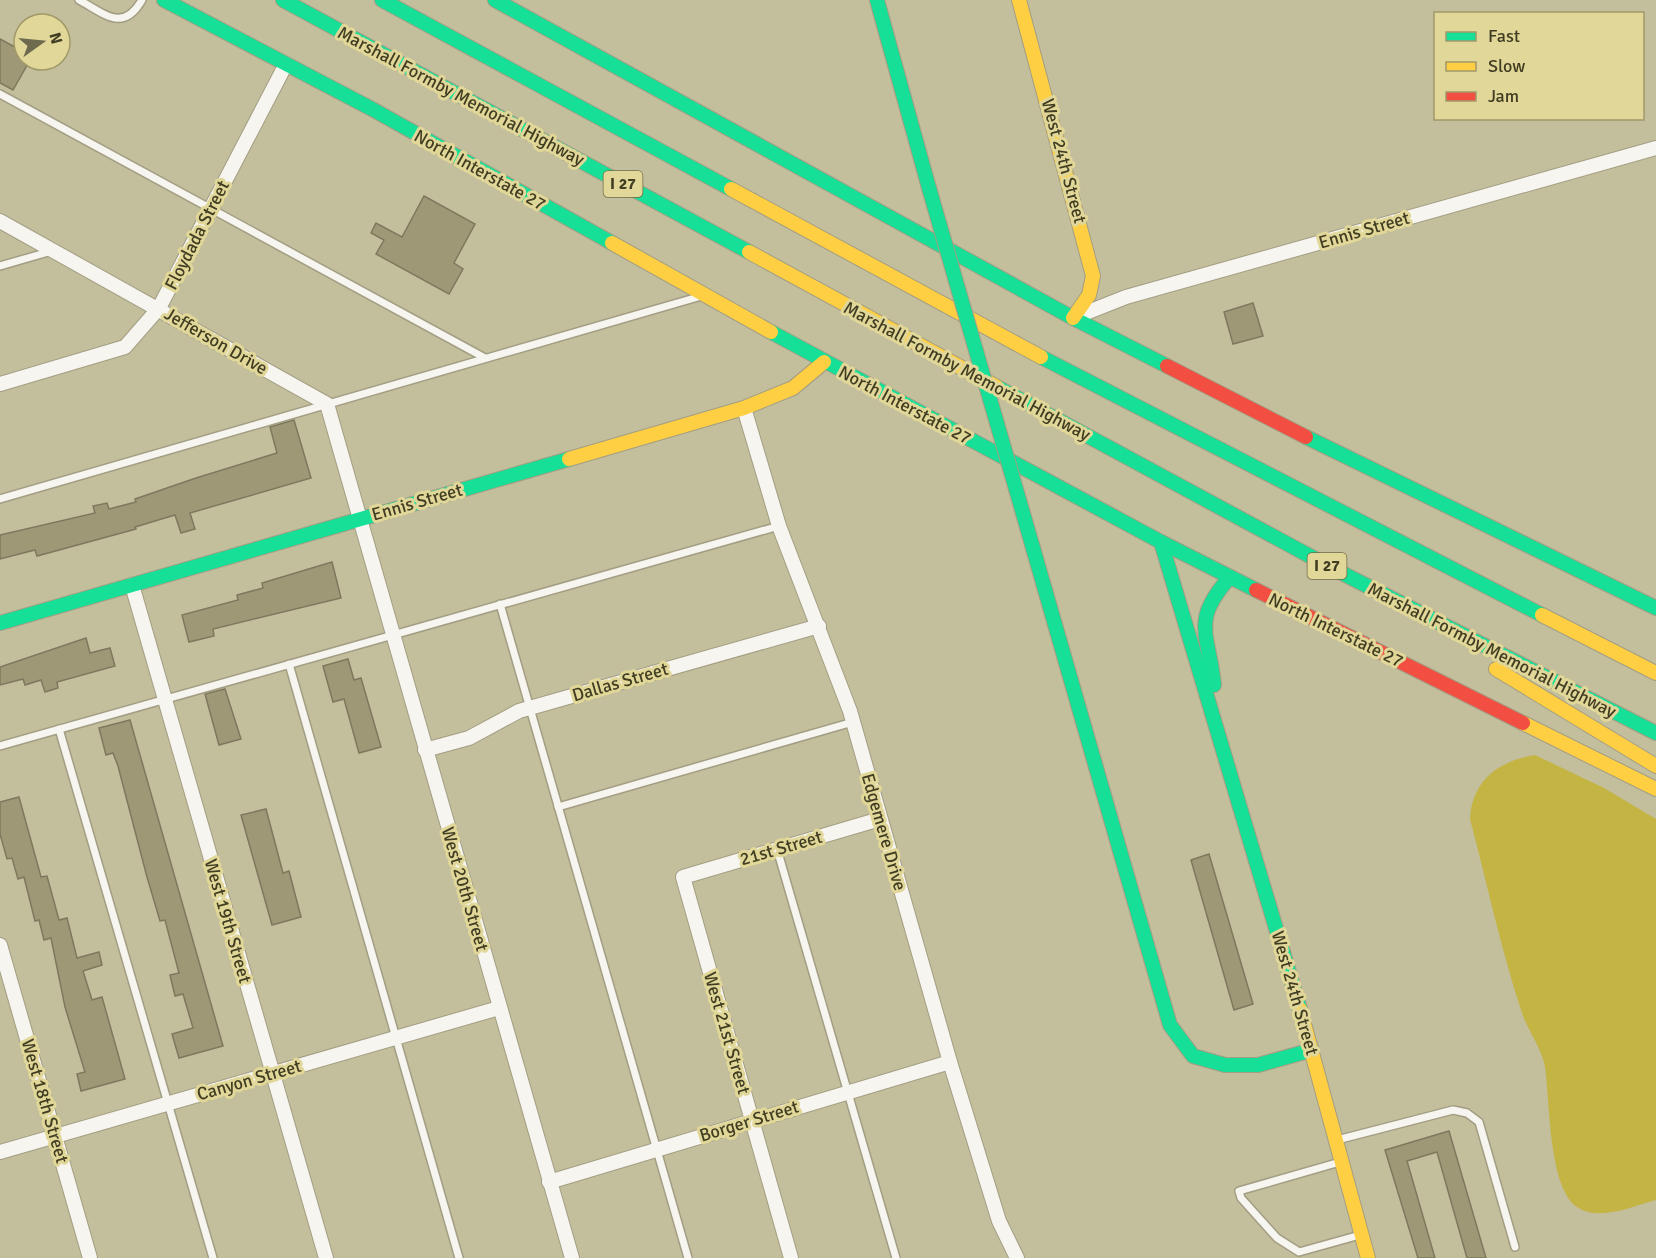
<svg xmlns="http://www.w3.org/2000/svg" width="1656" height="1258" viewBox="0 0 1656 1258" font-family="Signika,sans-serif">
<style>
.water{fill:#c4b444}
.building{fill:#9e9876;stroke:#7e795e;stroke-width:1.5}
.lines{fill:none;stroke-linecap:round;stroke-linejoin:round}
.lane-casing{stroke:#a39e83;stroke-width:10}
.street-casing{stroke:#a39e83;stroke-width:16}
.fast-casing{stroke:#a39e83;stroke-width:16}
.slow-casing{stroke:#a39e83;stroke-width:16}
.jam-casing{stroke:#a39e83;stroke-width:16}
.lane{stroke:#f6f5f0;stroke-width:7}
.street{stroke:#f6f5f0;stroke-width:14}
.fast{stroke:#16e098;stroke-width:14}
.slow{stroke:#ffcf43;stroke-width:14}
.jam{stroke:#f24e42;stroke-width:14}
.fast-bridge-casing{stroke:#a39e83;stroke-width:16;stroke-linecap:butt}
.fast-bridge{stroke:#16e098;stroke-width:14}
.labels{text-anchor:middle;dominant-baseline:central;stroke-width:6;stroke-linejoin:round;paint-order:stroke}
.shield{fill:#e1d798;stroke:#716b46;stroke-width:1.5}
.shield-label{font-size:16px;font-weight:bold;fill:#413d23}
.street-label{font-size:18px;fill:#413d23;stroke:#e1d798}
</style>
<rect width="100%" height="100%" fill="#c3be9c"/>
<path class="water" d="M1535 755 1604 788 1656 819V1200C1633 1206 1599 1222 1577 1207 1548 1187 1550 1099 1545 1067 1542 1049 1528 1031 1522 1013 1501 950 1487 883 1470 819 1472 780 1499 761 1535 755Z"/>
<g class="building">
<path d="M0 39 24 52V60H30L13 90 0 83Z"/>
<path d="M424 196 475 224 454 263 463 269 449 294 376 254 384 240 371 233 376 223 402 237Z"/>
<path d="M1253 303 1263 336 1233 344 1224 312Z"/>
<path d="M294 420 311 478 190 513 195 529 181 533 175 515 135 527 136 529 37 556 35 550 0 559V535L95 513 93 506 107 503 109 509 136 502 135 499 196 478 277 453 270 427Z"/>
<path d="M332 562 341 598 213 629 214 636 189 642 182 615 238 600 237 595 263 588 262 583Z"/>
<path d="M86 638 90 653 110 648 115 666 57 682 58 688 45 692 41 680 25 685 23 679 0 685V667Z"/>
<path d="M348 659 354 680 361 678 381 747 359 753 344 699 333 702 323 666Z"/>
<path d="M225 689 241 739 219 745 205 694Z"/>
<path d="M130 720 223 1046 179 1058 172 1034 193 1028 183 994 175 996 170 975 179 973 165 920 160 921 147 877 118 766 113 753 106 755 99 728Z"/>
<path d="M19 797 41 877 47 876 59 920 67 918 77 958 99 952 102 965 83 971 92 1000 102 997 125 1079 81 1091 77 1074 85 1072 65 1007 51 938 44 940 39 920 35 921 24 877 18 879 12 858 7 859 0 834V802Z"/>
<path d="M266 809 283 873 289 871 301 917 272 925 241 815Z"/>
<path d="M1209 854 1253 1004 1234 1010 1191 860Z"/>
<path d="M1449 1131 1486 1258H1467L1437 1152 1407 1161 1435 1258H1418L1385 1150Z"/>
</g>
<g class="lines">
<defs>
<g id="lane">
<path d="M79 0C105 14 123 33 142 0"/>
<path d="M0 94 485 358"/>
<path d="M0 266 52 251"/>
<path d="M0 499 698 297"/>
<path d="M500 604 688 1258"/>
<path d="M289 664 459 1258"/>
<path d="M59 729 213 1258"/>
<path d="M0 746 779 526"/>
<path d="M558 807 853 722"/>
<path d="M777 849 896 1258"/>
<path d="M1337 1140 1453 1110 1467 1113 1479 1122 1515 1247"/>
<path d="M1340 1162 1239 1191 1241 1198 1277 1238 1299 1252 1360 1235"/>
</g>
<g id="street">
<path d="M0 221 327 404 572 1258"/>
<path d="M1073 318 1126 297 1656 148"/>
<path d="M0 384 125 347 159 308 286 64"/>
<path d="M744 408 779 526 850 711 950 1062 999 1221 1017 1258"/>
<path d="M132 585 326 1258"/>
<path d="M425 750 469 738 519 711 819 626"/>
<path d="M0 945 90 1258"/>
<path d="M0 1152 499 1008"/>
<path d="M549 1182 950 1062"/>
<path d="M791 1258 683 877 880 819"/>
</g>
<g id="fast">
<path d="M164 0 372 109 612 243"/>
<path d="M283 0 749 252"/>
<path d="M382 0 731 189"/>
<path d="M495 0 1073 318 1167 366"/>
<path d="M877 0 929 188"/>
<path d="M771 332 1161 542 1256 590"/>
<path d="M1041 357 1542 615"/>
<path d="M997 387 1332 568 1656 733"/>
<path d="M1306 437 1656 608"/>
<path d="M1161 542 1300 1009"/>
<path d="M1033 548 1170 1025 1193 1056 1225 1065H1258L1312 1050"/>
<path d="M0 623 569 459"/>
<path d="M1214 685C1209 633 1190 622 1230 577"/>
</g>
<g id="slow">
<path d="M1019 0 1093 276 1089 295 1073 318"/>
<path d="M731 189 1041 357"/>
<path d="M612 243 771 332"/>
<path d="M749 252 997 387"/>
<path d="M569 459 744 408 793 388 824 362"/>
<path d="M1542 615 1656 673"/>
<path d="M1496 669 1656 766"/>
<path d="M1523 723 1656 789"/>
<path d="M1300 1009 1368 1258"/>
</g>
<g id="jam">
<path d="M1167 366 1306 437"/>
<path d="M1256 590 1523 723"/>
</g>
</defs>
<use href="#lane" class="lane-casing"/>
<use href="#street" class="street-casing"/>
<use href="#fast" class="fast-casing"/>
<use href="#slow" class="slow-casing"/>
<use href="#jam" class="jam-casing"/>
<use href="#lane" class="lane"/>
<use href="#street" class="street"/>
<use href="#fast" class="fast"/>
<use href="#slow" class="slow"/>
<use href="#jam" class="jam"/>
<defs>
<path id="fast-bridge" d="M929 188 1033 548"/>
</defs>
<use href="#fast-bridge" class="fast-bridge-casing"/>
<use href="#fast-bridge" class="fast-bridge"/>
</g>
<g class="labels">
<g class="shield">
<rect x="603.5" y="171" width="39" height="26" rx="4.5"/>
<rect x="1307.5" y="553" width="39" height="26" rx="4.5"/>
</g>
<g class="shield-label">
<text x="623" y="184">I 27</text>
<text x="1327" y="566">I 27</text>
</g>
<g class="street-label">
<text transform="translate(461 96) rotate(28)">Marshall Formby Memorial Highway</text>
<text transform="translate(1064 161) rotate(75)">West 24th Street</text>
<text transform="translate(480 170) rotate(29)">North Interstate 27</text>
<text transform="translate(1364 230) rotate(-16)">Ennis Street</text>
<text transform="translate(197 235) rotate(-63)">Floydada Street</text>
<text transform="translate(216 341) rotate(30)">Jefferson Drive</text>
<text transform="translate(967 371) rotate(28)">Marshall Formby Memorial Highway</text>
<text transform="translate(905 405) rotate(28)">North Interstate 27</text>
<text transform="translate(417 502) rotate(-16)">Ennis Street</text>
<text transform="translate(1336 630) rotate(26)">North Interstate 27</text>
<text transform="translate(1492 650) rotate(27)">Marshall Formby Memorial Highway</text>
<text transform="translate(620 682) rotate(-16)">Dallas Street</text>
<text transform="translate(884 832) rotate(74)">Edgemere Drive</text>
<text transform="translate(781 848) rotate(-16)">21st Street</text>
<text transform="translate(465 889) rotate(74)">West 20th Street</text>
<text transform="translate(228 921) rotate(74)">West 19th Street</text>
<text transform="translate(1295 993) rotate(74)">West 24th Street</text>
<text transform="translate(727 1033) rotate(74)">West 21st Street</text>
<text transform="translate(249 1080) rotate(-16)">Canyon Street</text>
<text transform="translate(45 1101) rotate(74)">West 18th Street</text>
<text transform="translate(749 1121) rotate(-17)">Borger Street</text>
</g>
</g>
<rect x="1434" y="12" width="210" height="108" fill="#e1d798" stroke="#a19969" stroke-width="1.5"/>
<rect x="1446" y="32" width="30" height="9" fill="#16e098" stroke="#a19969" stroke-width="1.5"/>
<text x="1488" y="42" font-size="18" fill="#413d23">Fast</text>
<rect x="1446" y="62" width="30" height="9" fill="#ffcf43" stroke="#a19969" stroke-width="1.5"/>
<text x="1488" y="72" font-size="18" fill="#413d23">Slow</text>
<rect x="1446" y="92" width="30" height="9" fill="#f24e42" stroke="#a19969" stroke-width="1.5"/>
<text x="1488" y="102" font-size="18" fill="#413d23">Jam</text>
<g transform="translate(42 42) rotate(75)"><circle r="28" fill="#e1d798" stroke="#a19969" stroke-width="1.5"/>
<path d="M0-4.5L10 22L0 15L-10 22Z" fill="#6e6a4d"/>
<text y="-9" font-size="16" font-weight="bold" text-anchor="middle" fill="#413d23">N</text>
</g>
</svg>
